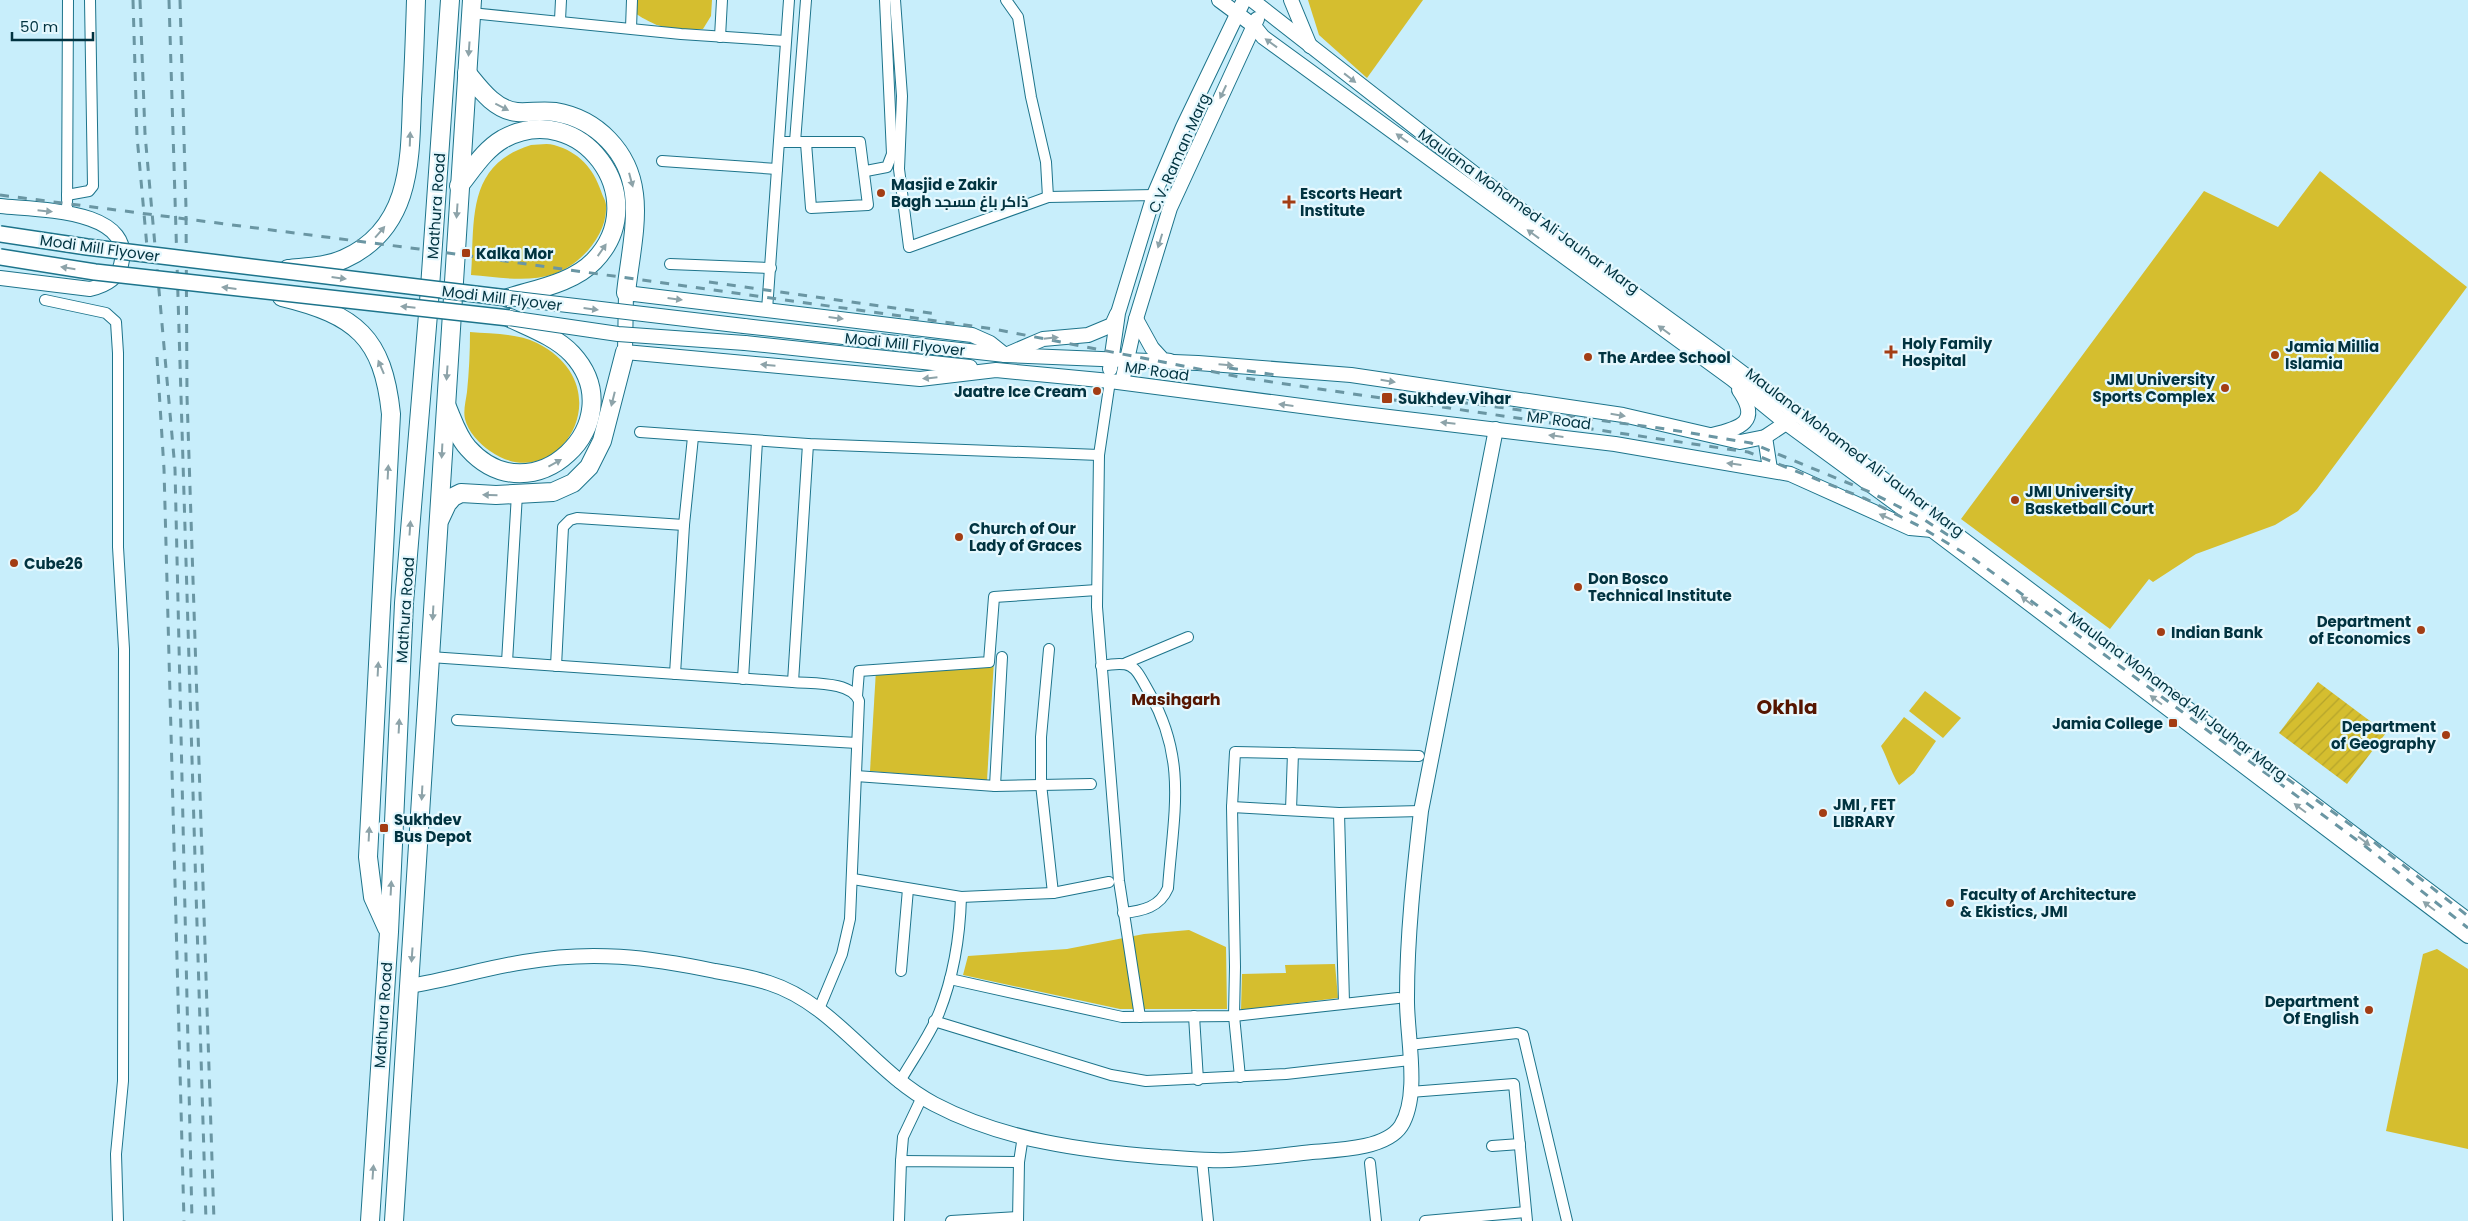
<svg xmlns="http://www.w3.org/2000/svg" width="2468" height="1221" viewBox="0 0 2468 1221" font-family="Poppins,Cairo,sans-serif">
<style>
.park{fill:#d5be2f}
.garden{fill:url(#garden-furrows)}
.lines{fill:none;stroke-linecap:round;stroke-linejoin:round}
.street-casing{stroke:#1d748b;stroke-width:12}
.secondary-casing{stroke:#1d748b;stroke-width:16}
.highway-casing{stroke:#1d748b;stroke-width:20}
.street{stroke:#fff;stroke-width:10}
.secondary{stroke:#fff;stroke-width:14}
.highway{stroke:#fff;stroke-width:18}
.rail{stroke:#6a96a3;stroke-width:3;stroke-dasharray:9 9;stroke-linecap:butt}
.secondary-bridge-casing{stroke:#1d748b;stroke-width:16;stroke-linecap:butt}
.primary-bridge-casing{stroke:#1d748b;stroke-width:18;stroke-linecap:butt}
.secondary-bridge{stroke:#fff;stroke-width:14}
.primary-bridge{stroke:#fff;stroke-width:15}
.oneway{fill:#8da3a9}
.poi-dot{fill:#a33d14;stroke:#e5f8fe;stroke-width:2}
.labels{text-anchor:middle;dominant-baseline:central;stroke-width:4.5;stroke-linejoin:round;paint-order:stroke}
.street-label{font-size:15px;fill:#013340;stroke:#e5f8fe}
.poi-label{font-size:15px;font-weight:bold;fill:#013340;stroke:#e5f8fe;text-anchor:start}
.neighbourhood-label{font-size:16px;font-weight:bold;fill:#551500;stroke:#e5f8fe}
.district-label{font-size:20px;font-weight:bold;fill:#551500;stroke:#e5f8fe}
</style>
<defs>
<pattern id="garden-furrows" width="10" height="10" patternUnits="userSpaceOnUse" patternTransform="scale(1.25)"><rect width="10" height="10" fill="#d5be2f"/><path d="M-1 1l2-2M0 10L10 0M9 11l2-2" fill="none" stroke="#b5a42b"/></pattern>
</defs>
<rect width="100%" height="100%" fill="#c8eefb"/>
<g class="park">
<path d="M635 0H712L711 16 703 29C673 30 660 30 635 13Z"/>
<path d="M1308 0H1423L1367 78 1319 35Z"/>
<path d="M531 145C538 145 547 143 554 145 579 152 593 168 601 191 602 195 606 201 606 205 608 235 580 265 554 274 528 283 497 277 471 275 475 219 466 165 531 145Z"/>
<path d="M2320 171 2467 287 2317 489 2298 511 2275 525 2196 554 2153 582 2149 579 2110 629 1961 519 2204 191 2278 227Z"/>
<path d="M470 332C491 334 517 333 537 343 626 388 557 499 490 451 480 444 468 432 465 419 463 411 466 400 467 392 469 372 470 352 470 332Z"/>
<path d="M994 660 987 781 870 771 876 670Z"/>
<path d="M1925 691 1961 718 1943 738 1909 711Z"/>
<path d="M1904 717 1936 741 1914 773 1899 785C1891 773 1888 759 1881 746Z"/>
<path d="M1189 930 1226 947 1227 1009H1120L963 975 968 956 1067 949 1144 934Z"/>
<path d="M2437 949 2468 969V1149L2386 1131 2423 954Z"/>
<path d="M1335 964 1338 998 1241 1010 1242 974 1286 973 1285 965Z"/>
</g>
<path class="garden" d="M2318 682 2386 733 2347 784 2279 733Z"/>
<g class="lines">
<defs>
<g id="street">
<path d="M895 0 902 96 899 169 909 247 1048 197 1154 195 1174 198"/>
<path d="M1006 0 1018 17 1031 97 1046 162 1048 197"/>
<path d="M471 13 681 34 785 41"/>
<path d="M560 20 561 0"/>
<path d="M631 28 632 0"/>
<path d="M720 37 722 0"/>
<path d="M779 142H860L868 205 811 208 806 143"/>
<path d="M795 142 806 0"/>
<path d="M662 161 777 169"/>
<path d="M866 171 887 167 892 154 885 0"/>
<path d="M67 195 89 191 93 186 90 0"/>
<path d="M67 213 68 0"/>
<path d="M670 264 771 268"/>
<path d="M45 300 106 313 116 322 118 353V547L124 649 123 1081 116 1154 118 1221"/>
<path d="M767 310 789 0"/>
<path d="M1110 381 1099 455 1097 607 1119 881 1140 1017"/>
<path d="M640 432 808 444 1099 455"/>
<path d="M1049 649 1041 737V784L1053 893"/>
<path d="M430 657 793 682C812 684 851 681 859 701L850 919 842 954 819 1009"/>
<path d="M507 662 517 494"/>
<path d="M1126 663 1188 637"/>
<path d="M556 666 563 527 570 520 577 518 684 525"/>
<path d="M1101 666C1135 660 1134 666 1150 694 1188 761 1173 816 1168 888 1160 907 1143 911 1123 913"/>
<path d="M675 674 684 525 693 437"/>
<path d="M743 679 757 441"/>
<path d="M793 682 808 444"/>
<path d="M857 696 859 671 989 662 994 597 1097 590"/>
<path d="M457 720 857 743"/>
<path d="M856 776 995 786 1091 784"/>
<path d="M995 786 1002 657"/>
<path d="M1232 807 1339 813 1421 811"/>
<path d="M1291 810 1293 753"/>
<path d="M1339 813 1344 1003"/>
<path d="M853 879 961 897 1053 893 1109 882"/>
<path d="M901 971 908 889"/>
<path d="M950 979 1122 1017 1234 1016 1398 998"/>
<path d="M1194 1016 1198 1080"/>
<path d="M934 1021 1111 1075 1146 1081 1286 1074 1410 1060"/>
<path d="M1409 1045 1517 1033 1523 1035 1567 1221"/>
<path d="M1240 1077 1234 1016 1235 967 1232 807 1235 752 1419 756"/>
<path d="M899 1083C912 1060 929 1037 939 1013 954 975 960 937 961 897"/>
<path d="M1410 1092 1514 1084 1527 1221"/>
<path d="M1492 1146 1520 1144"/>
<path d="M1202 1160 1208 1221"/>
<path d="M901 1161 903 1137 922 1097"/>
<path d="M1370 1163 1376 1221"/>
<path d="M899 1221 901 1161 1019 1162"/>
<path d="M951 1221 1018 1217"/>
<path d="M1018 1221 1019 1162 1023 1136"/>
<path d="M1425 1221 1526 1212"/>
</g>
<g id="secondary">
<path d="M1219 0 1254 26 1263 37 1732 379 1786 423 1932 530 2468 936"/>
<path d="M1252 0 1553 235 1724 359 2468 920"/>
<path d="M1291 0 1310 46"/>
<path d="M0 206C35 210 136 208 121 265 117 280 103 286 90 289L0 278"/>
<path d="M1136 319 1152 348 1163 360 1170 361"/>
<path d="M744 326 1005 355 1198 363 1351 375 1623 415 1740 442 1765 437 1786 423 1791 417"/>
<path d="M745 343 970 367"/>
<path d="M1008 354 1043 339 1088 335 1112 325 1117 314"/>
<path d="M1005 355 990 343 972 335 626 293 625 352 920 379 996 370 1110 381 1347 412 1615 444 1790 474 1910 528 1932 530 1938 522"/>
<path d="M1110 369 1118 313 1154 195 1183 127 1244 0"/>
<path d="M1122 382 1136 319 1170 208 1257 19"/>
<path d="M1712 435C1741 428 1761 422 1739 390"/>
<path d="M1765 437 1770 469"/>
<path d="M409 986C448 980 485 968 524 962 592 950 648 957 715 971 733 974 751 977 769 983 835 1004 873 1072 934 1104 1002 1140 1084 1151 1161 1157 1183 1158 1206 1161 1229 1160 1257 1159 1284 1155 1312 1152 1337 1150 1386 1149 1401 1126 1421 1094 1406 1033 1407 997 1407 936 1414 872 1421 811L1496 429"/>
</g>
<g id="highway">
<path d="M467 73C480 89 495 110 517 112 530 113 542 110 555 112 597 119 629 152 634 194 638 224 629 263 626 293"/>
<path d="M459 186C472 170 484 150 503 139 580 97 655 198 594 261 573 283 536 289 508 298"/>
<path d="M288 269C306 267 326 267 344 259 411 229 410 162 412 99 414 66 415 33 416 0"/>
<path d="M282 297C356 315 383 337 391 414L368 857 373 897 387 928"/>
<path d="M447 407C453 421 458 437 468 448 532 520 635 422 572 354 556 337 531 328 510 318"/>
<path d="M440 519 447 504 453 497 461 493 496 495 553 492 573 483 589 467 602 441 625 352"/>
<path d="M370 1221 389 932 404 603 429 302 450 0"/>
<path d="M394 1221 472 0"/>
</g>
</defs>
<use href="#street" class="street-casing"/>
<use href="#secondary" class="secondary-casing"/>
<use href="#highway" class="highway-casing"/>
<use href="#street" class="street"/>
<use href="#secondary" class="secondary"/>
<use href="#highway" class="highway"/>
<g class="rail">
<path d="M133 0 137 136 149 269"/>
<path d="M140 0 145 134 175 469 192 1221"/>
<path d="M169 0 206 1221"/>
<path d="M180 0 186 208 187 396 214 1221"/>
<path d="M0 195 419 249 994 329 1245 378 1748 452 1866 499 1919 526 1974 559 2365 846 2468 928"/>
<path d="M709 282 937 314"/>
<path d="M157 357 164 469 184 1221"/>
<path d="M1229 368 1276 375"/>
<path d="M1459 402 1666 429 1751 443 1870 492 1923 519 1954 539"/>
<path d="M2054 609 2370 839 2468 916"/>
</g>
<defs>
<g id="secondary-bridge">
<path d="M508 298 744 326"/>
<path d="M509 318 618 334 745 343"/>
</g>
<g id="primary-bridge">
<path d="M0 234 87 247 508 298"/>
<path d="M0 257 95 272 509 318"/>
</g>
</defs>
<use href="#secondary-bridge" class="secondary-bridge-casing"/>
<use href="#primary-bridge" class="primary-bridge-casing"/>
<use href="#secondary-bridge" class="secondary-bridge"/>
<use href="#primary-bridge" class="primary-bridge"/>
</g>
<defs><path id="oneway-solid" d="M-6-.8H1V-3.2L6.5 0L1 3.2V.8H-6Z" transform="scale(1.25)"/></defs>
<g class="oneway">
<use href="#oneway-solid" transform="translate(1271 43) rotate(-144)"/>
<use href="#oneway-solid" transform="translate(469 49) rotate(94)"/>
<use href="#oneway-solid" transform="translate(1350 78) rotate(38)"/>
<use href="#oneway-solid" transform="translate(1223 92) rotate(115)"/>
<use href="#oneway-solid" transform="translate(502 107) rotate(27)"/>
<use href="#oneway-solid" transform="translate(1402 138) rotate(-144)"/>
<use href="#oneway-solid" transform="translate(410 139) rotate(-88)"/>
<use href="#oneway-solid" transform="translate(631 180) rotate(75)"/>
<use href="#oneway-solid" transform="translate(45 211) rotate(6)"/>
<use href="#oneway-solid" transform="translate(457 211) rotate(94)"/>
<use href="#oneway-solid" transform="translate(380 232) rotate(-49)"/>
<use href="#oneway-solid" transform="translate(1533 234) rotate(-144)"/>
<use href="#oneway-solid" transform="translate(1160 241) rotate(107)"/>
<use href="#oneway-solid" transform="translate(602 250) rotate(-55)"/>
<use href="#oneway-solid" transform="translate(68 268) rotate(-171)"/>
<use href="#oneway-solid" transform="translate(339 278) rotate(7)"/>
<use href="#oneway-solid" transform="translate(229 288) rotate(-173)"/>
<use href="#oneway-solid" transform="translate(675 299) rotate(7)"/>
<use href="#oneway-solid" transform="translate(408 307) rotate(-174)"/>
<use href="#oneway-solid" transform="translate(591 309) rotate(7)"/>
<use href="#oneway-solid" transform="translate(836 318) rotate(7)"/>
<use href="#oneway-solid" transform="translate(1664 330) rotate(-144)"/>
<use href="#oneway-solid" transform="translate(1051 338) rotate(-6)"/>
<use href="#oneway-solid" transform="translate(768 365) rotate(-175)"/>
<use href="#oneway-solid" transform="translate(1226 365) rotate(5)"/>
<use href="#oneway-solid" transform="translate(381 367) rotate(-113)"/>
<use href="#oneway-solid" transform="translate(447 373) rotate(94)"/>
<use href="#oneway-solid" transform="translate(930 378) rotate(174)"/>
<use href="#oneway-solid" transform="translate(1388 381) rotate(9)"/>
<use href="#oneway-solid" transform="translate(613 399) rotate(104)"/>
<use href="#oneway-solid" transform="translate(1286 405) rotate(-173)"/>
<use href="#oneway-solid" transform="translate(1618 415) rotate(9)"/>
<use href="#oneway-solid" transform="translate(1448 423) rotate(-174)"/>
<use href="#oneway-solid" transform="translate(1556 436) rotate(-173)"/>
<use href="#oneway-solid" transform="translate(442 451) rotate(93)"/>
<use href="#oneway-solid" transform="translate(555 463) rotate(-29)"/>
<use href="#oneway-solid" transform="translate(1734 464) rotate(-173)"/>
<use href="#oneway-solid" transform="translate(388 472) rotate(-87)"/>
<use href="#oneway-solid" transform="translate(490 495) rotate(-178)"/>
<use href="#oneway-solid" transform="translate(1886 517) rotate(-156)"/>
<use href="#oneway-solid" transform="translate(410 528) rotate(-86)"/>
<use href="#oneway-solid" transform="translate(2027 601) rotate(-143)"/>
<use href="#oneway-solid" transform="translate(433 613) rotate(93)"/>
<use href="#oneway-solid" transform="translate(378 669) rotate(-87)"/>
<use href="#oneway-solid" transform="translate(2156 700) rotate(-143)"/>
<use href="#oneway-solid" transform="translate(399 726) rotate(-87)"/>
<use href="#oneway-solid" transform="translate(422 793) rotate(93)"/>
<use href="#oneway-solid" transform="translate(2300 808) rotate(-143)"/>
<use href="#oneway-solid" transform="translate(369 834) rotate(-87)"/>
<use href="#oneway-solid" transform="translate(2364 841) rotate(37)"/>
<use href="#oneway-solid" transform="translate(391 888) rotate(-87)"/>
<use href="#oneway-solid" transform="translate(2429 906) rotate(-143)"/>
<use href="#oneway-solid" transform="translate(412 955) rotate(94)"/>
<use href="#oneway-solid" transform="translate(373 1172) rotate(-86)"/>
</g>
<g class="poi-dot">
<circle cx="881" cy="193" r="5"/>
<path d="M1286.5 194.5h5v5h5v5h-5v5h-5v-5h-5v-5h5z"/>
<rect x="461" y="248" width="10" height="10" rx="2.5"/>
<path d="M1888.5 344.5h5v5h5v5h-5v5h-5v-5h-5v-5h5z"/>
<circle cx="2275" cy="355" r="5"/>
<circle cx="1588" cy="357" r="5"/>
<circle cx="2225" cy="388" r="5"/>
<circle cx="1097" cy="391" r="5"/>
<rect x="1381" y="392" width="12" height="12" rx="2.5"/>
<circle cx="2015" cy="500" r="5"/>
<circle cx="959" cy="537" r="5"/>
<circle cx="14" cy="563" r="5"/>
<circle cx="1578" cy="587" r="5"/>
<circle cx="2421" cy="630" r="5"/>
<circle cx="2161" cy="632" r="5"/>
<rect x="2168" y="718" width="10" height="10" rx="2.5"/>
<circle cx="2446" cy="735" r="5"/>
<circle cx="1823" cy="813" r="5"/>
<rect x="379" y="823" width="10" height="10" rx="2.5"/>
<circle cx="1950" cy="903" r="5"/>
<circle cx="2369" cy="1010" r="5"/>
</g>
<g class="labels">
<g class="street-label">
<text transform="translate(1179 153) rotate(-66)">C.V. Raman Marg</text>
<text transform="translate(436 206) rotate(-86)">Mathura Road</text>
<text transform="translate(1529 211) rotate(36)">Maulana Mohamed Ali Jauhar Marg</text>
<text transform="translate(100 248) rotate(8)">Modi Mill Flyover</text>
<text transform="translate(502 298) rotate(7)">Modi Mill Flyover</text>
<text transform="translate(905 344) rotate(6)">Modi Mill Flyover</text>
<text transform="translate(1157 371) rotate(8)">MP Road</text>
<text transform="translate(1559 420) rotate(7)">MP Road</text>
<text transform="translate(1855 452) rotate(37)">Maulana Mohamed Ali Jauhar Marg</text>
<text transform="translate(405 610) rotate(-86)">Mathura Road</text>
<text transform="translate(2178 696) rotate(37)">Maulana Mohamed Ali Jauhar Marg</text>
<text transform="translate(383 1015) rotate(-86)">Mathura Road</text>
</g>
<g class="poi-label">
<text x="891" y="184">Masjid e Zakir<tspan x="891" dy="17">Bagh ذاکر باغ مسجد</tspan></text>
<text x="1300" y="193">Escorts Heart<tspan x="1300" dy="17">Institute</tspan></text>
<text x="476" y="253">Kalka Mor</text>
<text x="1902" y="343">Holy Family<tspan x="1902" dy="17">Hospital</tspan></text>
<text x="2285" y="346">Jamia Millia<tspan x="2285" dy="17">Islamia</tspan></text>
<text x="1598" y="357">The Ardee School</text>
<text x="2215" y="379" text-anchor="end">JMI University<tspan x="2215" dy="17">Sports Complex</tspan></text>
<text x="1087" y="391" text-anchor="end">Jaatre Ice Cream</text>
<text x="1398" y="398">Sukhdev Vihar</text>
<text x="2025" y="491">JMI University<tspan x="2025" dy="17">Basketball Court</tspan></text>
<text x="969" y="528">Church of Our<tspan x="969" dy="17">Lady of Graces</tspan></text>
<text x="24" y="563">Cube26</text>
<text x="1588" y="578">Don Bosco<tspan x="1588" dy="17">Technical Institute</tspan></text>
<text x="2411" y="621" text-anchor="end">Department<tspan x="2411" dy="17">of Economics</tspan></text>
<text x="2171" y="632">Indian Bank</text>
<text x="2163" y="723" text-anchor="end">Jamia College</text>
<text x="2436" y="726" text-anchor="end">Department<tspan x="2436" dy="17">of Geography</tspan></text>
<text x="1833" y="804">JMI , FET<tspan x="1833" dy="17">LIBRARY</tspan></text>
<text x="394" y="819">Sukhdev<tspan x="394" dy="17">Bus Depot</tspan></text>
<text x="1960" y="894">Faculty of Architecture<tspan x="1960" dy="17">&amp; Ekistics, JMI</tspan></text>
<text x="2359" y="1001" text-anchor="end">Department<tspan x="2359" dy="17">Of English</tspan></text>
</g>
<g class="neighbourhood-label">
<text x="1176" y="699">Masihgarh</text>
</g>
<g class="district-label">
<text x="1787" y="707">Okhla</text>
</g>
</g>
<path d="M12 32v8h81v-8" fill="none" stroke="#013340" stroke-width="2.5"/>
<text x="20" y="32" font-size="15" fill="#013340" stroke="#e5f8fe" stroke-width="4" paint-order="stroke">50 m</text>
</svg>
